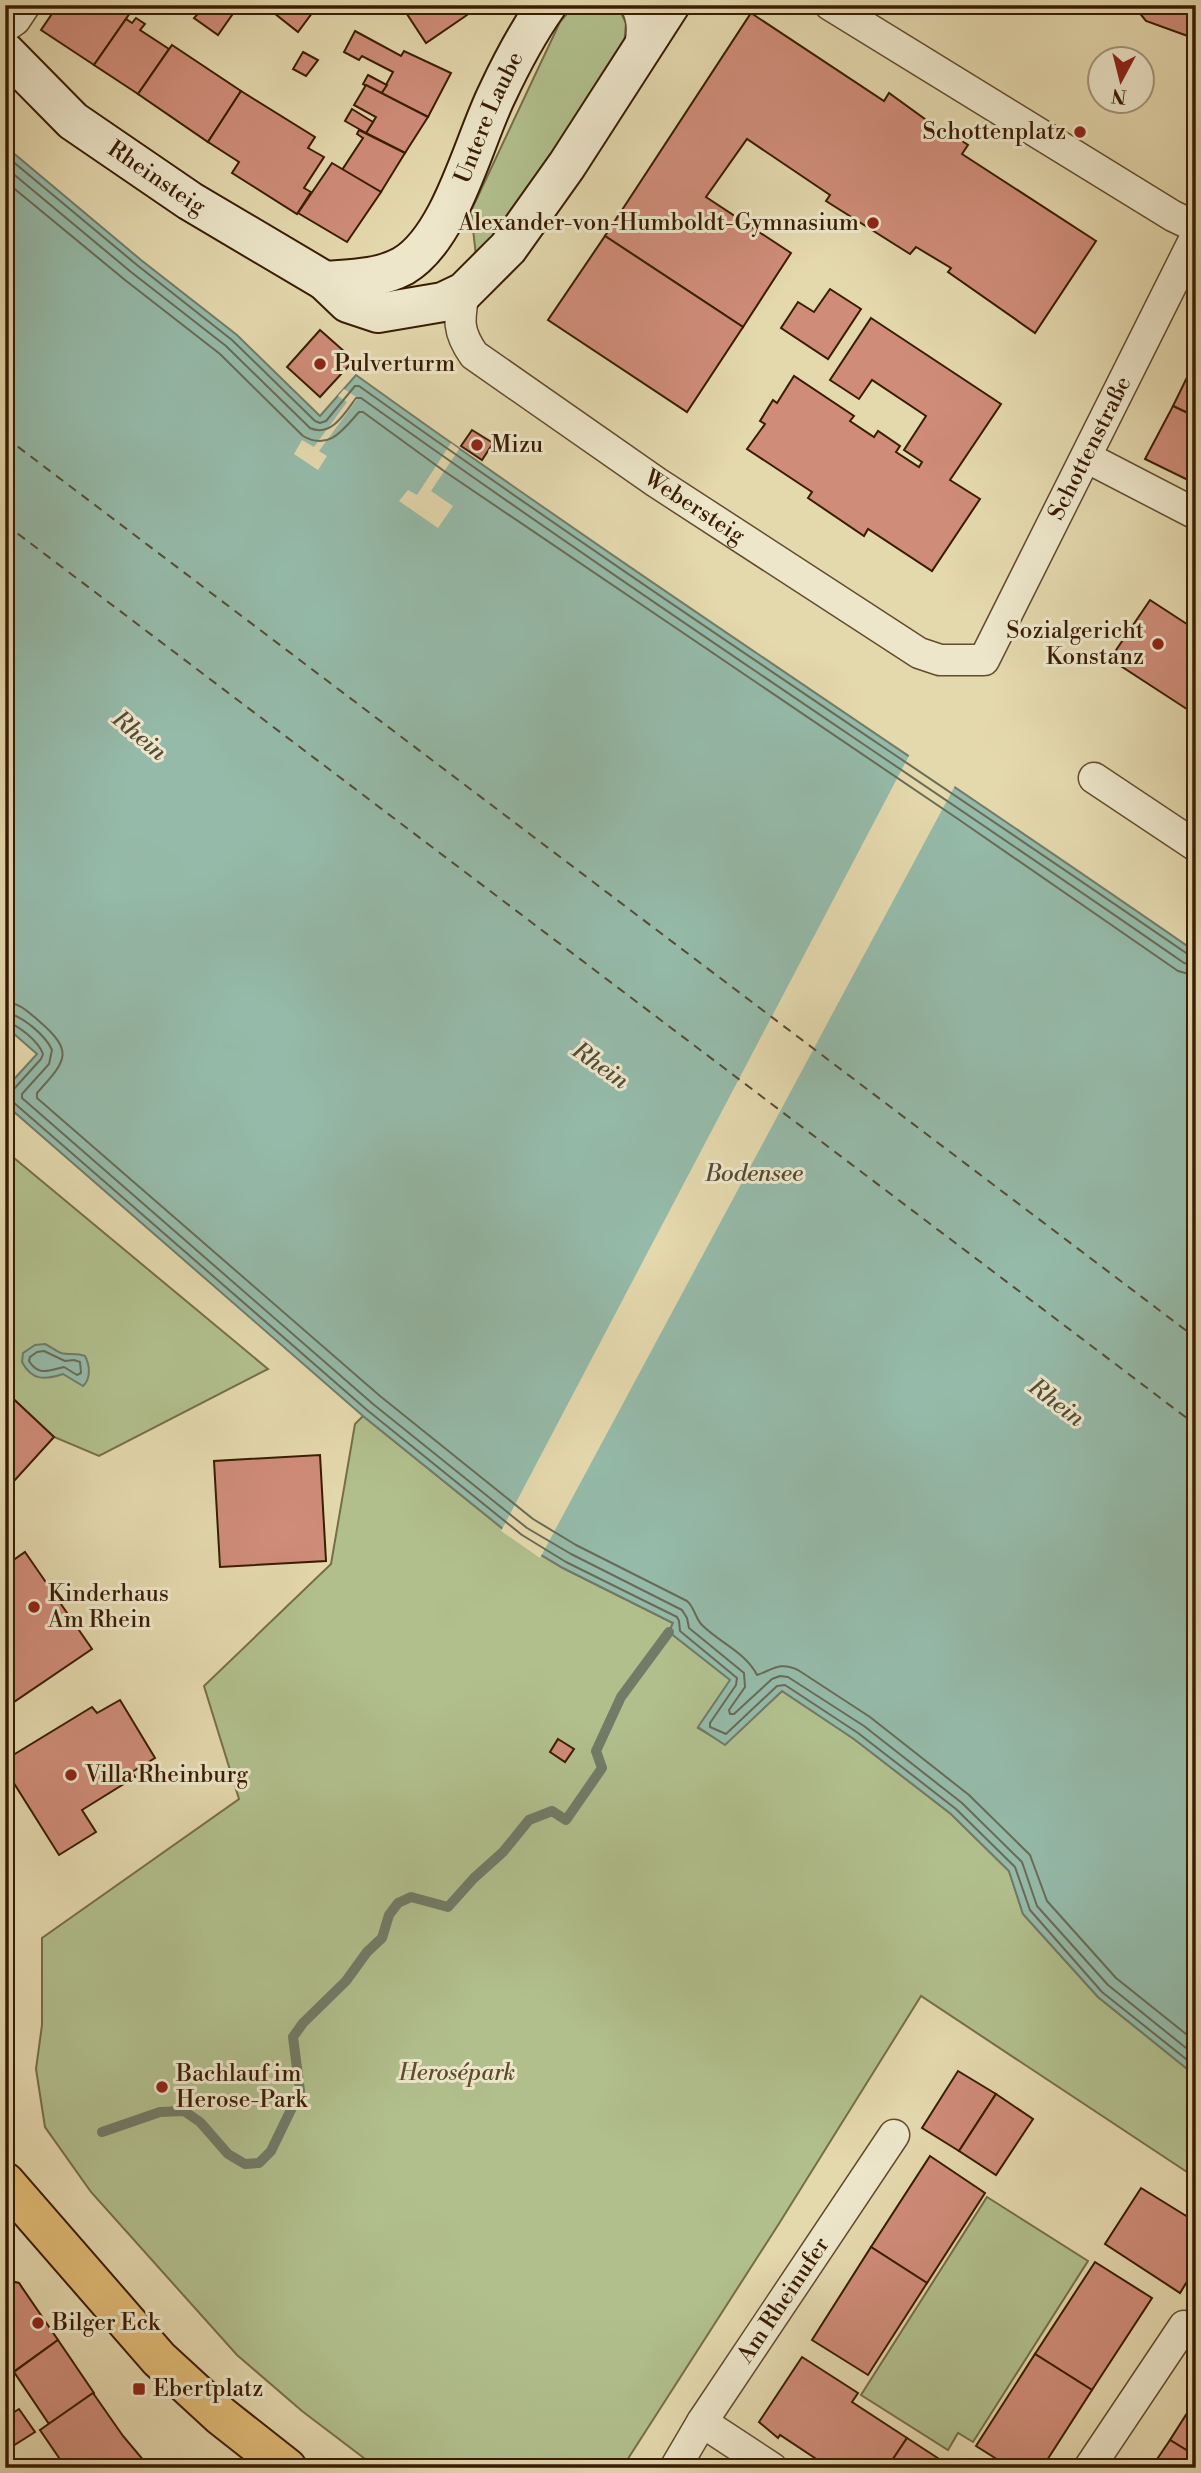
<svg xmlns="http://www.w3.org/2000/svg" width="1201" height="2473" viewBox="0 0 1201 2473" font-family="'Libre Bodoni',serif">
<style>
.green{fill:#b1bf8d;stroke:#766e48;stroke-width:2}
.water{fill:#95baa9;stroke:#717b67;stroke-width:2}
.pier{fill:#e4d8ad}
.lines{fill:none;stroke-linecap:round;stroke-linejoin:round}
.shore{stroke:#686b56;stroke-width:2}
.stream{stroke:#717b67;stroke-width:10}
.ferry{stroke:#554b35;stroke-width:2;stroke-dasharray:9 7;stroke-linecap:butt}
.building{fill:#cf8c79;stroke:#3a1c03;stroke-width:2}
.street-casing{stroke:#644b2e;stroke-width:33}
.secondary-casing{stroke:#3a1c03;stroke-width:42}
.primary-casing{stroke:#3a1c03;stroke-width:42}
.street{stroke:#ede6ca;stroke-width:30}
.secondary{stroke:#ede6ca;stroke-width:38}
.primary{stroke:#e2bc76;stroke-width:38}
.poi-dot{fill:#8f2418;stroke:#ede6ca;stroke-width:2.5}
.labels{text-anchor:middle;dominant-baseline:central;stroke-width:6;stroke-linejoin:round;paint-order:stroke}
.street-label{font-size:23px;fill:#3a1c03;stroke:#ede6ca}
.poi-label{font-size:23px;fill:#3a1c03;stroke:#ede6ca;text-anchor:start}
.park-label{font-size:23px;font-style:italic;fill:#5e4d2c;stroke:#ede6ca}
.water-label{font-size:24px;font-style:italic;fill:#554b35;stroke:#ede6ca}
</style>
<rect width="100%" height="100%" fill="#e4d8ad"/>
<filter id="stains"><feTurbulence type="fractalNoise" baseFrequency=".00286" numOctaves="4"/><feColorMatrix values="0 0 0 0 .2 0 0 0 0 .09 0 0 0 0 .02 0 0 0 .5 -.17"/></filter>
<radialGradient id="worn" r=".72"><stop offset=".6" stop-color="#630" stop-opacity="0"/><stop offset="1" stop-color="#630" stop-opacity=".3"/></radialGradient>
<g class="green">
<path d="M574 5H617L626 23 624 46 490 247 476 256 471 211 560 22Z"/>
<path d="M8 1153 268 1369 99 1456 54 1437 5 1391V1157Z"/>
<path d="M363 1416 518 1541 563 1568 673 1623 669 1632 731 1680 698 1728 725 1744 782 1691 854 1739 951 1814 1009 1871 1023 1914 1098 1997 1196 2076V2178L921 1996 780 2222 622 2468H377L302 2411 237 2355 91 2192 45 2127 36 2069 42 2025V1938L239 1799 204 1686 331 1564 355 1424Z"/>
<path d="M987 2197 1088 2261 973 2442 958 2433 948 2450 861 2395Z"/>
</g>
<g class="water">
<path d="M5 146 141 260 237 335 320 416 356 375C631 573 916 758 1196 952V2076L1098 1997 1023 1914 1009 1871 951 1814 854 1739 782 1691 725 1745 698 1727 730 1680 669 1632 673 1623 563 1568 518 1541 363 1416 5 1104V1089L37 1054 5 1026Z"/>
<path d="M45 1344C51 1347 56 1351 61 1353 69 1355 77 1353 85 1356 90 1365 91 1379 83 1386L63 1374C45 1380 32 1381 22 1362L23 1353 35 1345Z"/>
</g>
<g class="pier">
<path d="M344 389 358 398 319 451 327 456 318 470 294 454 302 440 314 447 347 402 338 396Z"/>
<path d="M451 443 459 449 431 491 453 506 438 528 399 501 408 490 417 495Z"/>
<path d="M911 752 957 782 540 1558 501 1531Z"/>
</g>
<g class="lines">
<g class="shore">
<path d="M5 155 137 265 232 340 315 421 320 423 326 421 355 386H359C632 581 913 765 1189 955L1196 957"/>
<path d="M5 167 131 272 226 346 310 428C331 438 345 413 356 398H361C631 591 910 773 1184 963L1196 966"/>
<path d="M5 181 125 280 220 354 303 436C329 451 343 430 359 412H363L444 471 958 819 1178 971 1196 976"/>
<path d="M5 1002C20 1003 28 1012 39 1021 75 1052 66 1061 37 1093V1098L380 1396 533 1519 576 1545 687 1601C695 1608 695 1618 702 1625 720 1643 745 1652 757 1675 772 1670 780 1661 798 1670L870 1717 969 1795 1030 1855 1047 1901 1116 1978 1196 2042"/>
<path d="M5 1013C21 1014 46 1036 52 1050L49 1064 22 1094V1098L373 1404 527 1528 571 1554 682 1610 687 1618 689 1628 744 1673 745 1687 729 1710 730 1714H734L772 1679 780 1676 788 1677 864 1726 962 1803 1022 1862 1037 1906 1108 1985 1196 2056"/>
<path d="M5 1022C18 1024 39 1042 43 1054L41 1059 13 1090 5 1093"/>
<path d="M5 1100 13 1102 367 1410 522 1535 566 1562 677 1617 679 1621 680 1631 737 1678 736 1685 710 1723V1727L726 1734 777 1686 785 1685 858 1733 956 1809 1015 1867 1030 1910 1102 1992 1196 2067"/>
<path d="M44 1351 65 1361 74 1360 80 1362 81 1373 77 1375 64 1367C50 1370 39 1377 29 1361L30 1357 37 1352Z"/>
</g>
<path class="stream" d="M102 2132 160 2112 184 2111 200 2122 228 2154 245 2164 259 2163 271 2151 300 2091 293 2037 303 2023 346 1981 367 1952 382 1938 389 1915 398 1903 411 1897 448 1907 474 1878 503 1852 529 1820 552 1811 566 1820 602 1768 596 1751 621 1697 669 1632"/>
<g class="ferry">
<path d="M5 437 1196 1338"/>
<path d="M5 524 1196 1425"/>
</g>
</g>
<g class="building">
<path d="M58 5H107L113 9 119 6 130 13 94 65 41 30Z"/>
<path d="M206 5H239L218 35 194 18Z"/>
<path d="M280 5H318L298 32 274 13Z"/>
<path d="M401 5H461L467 15 426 43Z"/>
<path d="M1133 5H1196V39L1146 21Z"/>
<path d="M751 13 884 101 889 93 947 135 949 132 968 145 962 154 1096 241 1035 333 948 272 951 268 916 247 910 254 826 201 830 195 747 139 706 197 791 253 743 327 605 236Z"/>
<path d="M136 18 145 24 140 30 169 49 138 94 94 65 126 19 132 23Z"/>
<path d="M355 31 401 56 404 51 451 73 428 117 381 94 393 72 362 56 359 60 344 52Z"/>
<path d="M172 45 241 91 208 142 138 94Z"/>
<path d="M303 52 318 60 306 76 293 69Z"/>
<path d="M368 75 387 85 381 94 363 84Z"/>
<path d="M366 85 428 117 405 153 366 133 376 117 354 105Z"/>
<path d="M241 91 315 137 308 148 324 157 304 188 311 192 297 214 232 173 239 162 208 142Z"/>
<path d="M352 109 373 122 366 133 345 121Z"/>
<path d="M359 130 405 153 381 192 342 170 363 138 357 134Z"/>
<path d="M332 163 381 192 347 242 298 213Z"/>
<path d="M605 236 743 327 687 412 548 320Z"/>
<path d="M830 289 861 309 828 359 781 328 798 302 814 312Z"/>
<path d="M871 318 1001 404 950 480 980 499 932 571 868 529 864 536 808 498 812 492 747 449 765 424 760 421 773 400 777 403 794 376 854 416 850 421 874 437 878 431 900 446 896 452 919 467 922 462 904 450 926 416 872 380 859 399 830 380Z"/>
<path d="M320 330 354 360 320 397 287 367Z"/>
<path d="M1195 361H1196V417L1173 406Z"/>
<path d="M1173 406 1196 417V484L1145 459Z"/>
<path d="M472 430 493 443 482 460 461 446Z"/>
<path d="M1150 600 1196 630V715L1110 659Z"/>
<path d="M5 1391 54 1437 5 1491Z"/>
<path d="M320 1455 326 1561 220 1567 214 1461Z"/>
<path d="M25 1552 92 1649 5 1708V1566Z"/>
<path d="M120 1700 155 1758 132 1772 135 1777 82 1810 96 1832 59 1855 5 1769V1760L92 1707 97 1713Z"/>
<path d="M558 1739 574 1749 565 1762 550 1752Z"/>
<path d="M958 2071 996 2094 959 2151 922 2128Z"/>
<path d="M996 2094 1033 2119 996 2175 959 2151Z"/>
<path d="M930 2156 985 2193 927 2283 871 2247Z"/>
<path d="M1141 2188 1196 2222V2267L1180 2293 1105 2244Z"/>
<path d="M871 2247 927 2283 868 2375 812 2340Z"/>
<path d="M1095 2262 1152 2298 1092 2390 1035 2354Z"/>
<path d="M7 2280 19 2283 58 2340 9 2375 5 2368Z"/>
<path d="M58 2340 94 2393 49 2424 14 2372Z"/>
<path d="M1035 2354 1092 2390 1042 2468H1011L976 2446Z"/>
<path d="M802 2357 858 2393 852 2402 907 2438 887 2468H830L780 2435 778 2438 759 2422Z"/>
<path d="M93 2393 123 2436 150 2468H66L40 2430Z"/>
<path d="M1196 2399V2456L1170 2440Z"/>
<path d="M19 2409 35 2432 5 2451V2418Z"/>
<path d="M907 2438 953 2468H887Z"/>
<path d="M1170 2440 1196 2456V2468H1151Z"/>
</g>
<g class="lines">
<defs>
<g id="street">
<path d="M636 5C645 23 642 37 638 55"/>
<path d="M830 5 1173 216 1196 227"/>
<path d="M5 27 15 20 25 5"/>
<path id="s1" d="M464 292C459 320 457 331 474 355L656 482 919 653 940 660H984L1196 236"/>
<path d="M1086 457 1196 514"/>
<path d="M1094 778 1196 846"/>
<path d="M702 2422 772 2468"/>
<path id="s2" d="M675 2468 702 2422 894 2135"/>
<path d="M1089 2468 1184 2326"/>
</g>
<g id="secondary">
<path id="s3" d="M5 52 73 121 190 201 325 281 348 303 378 313 443 302 464 292 508 248 567 165 670 5"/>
<path id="s4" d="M325 281C352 279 379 279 403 266 451 238 473 143 497 94 511 64 528 32 547 5"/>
</g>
<path id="primary" d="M5 2182 159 2359 221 2416 287 2468"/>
</defs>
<use href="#street" class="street-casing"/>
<use href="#secondary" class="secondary-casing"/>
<use href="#primary" class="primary-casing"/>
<use href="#street" class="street"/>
<use href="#secondary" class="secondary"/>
<use href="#primary" class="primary"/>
</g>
<g class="poi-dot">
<circle cx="1080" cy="132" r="7"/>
<circle cx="873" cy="223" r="7"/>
<circle cx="320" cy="364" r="7"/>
<circle cx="477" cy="445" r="7"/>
<circle cx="1158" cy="644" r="7"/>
<circle cx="34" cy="1607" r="7"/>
<circle cx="71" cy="1775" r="7"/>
<circle cx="162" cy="2087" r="7"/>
<circle cx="38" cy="2323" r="7"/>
<rect x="132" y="2382" width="14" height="14" rx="3.5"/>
</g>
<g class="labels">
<g class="street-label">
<text stroke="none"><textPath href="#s4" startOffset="254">Untere Laube</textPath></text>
<text stroke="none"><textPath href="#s3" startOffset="198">Rheinsteig</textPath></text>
<text stroke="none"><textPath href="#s1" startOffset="905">Schottenstraße</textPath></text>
<text stroke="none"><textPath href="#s1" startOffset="334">Webersteig</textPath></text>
<text stroke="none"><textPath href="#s2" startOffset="200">Am Rheinufer</textPath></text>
</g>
<g class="poi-label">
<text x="1066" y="132" text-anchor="end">Schottenplatz</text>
<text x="859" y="223" text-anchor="end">Alexander-von-Humboldt-Gymnasium</text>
<text x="334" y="364">Pulverturm</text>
<text x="491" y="445">Mizu</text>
<text x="1144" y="631" text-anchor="end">Sozialgericht<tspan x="1144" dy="26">Konstanz</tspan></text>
<text x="48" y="1594">Kinderhaus<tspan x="48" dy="26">Am Rhein</tspan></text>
<text x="85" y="1775">Villa Rheinburg</text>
<text x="176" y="2074">Bachlauf im<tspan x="176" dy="26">Herose-Park</tspan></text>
<text x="52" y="2323">Bilger Eck</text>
<text x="153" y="2389">Ebertplatz</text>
</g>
<g class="park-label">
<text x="457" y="2073">Herosépark</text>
</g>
<g class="water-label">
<text transform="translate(139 736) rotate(40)">Rhein</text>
<text transform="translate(600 1066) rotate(35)">Rhein</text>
<text x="754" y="1174">Bodensee</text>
<text transform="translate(1056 1403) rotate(37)">Rhein</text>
</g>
</g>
<rect width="1201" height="2473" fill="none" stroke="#e4d8ad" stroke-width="28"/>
<rect x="7" y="7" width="1187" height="2459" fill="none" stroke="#3a1c03" stroke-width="3.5"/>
<rect x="14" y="14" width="1173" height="2445" fill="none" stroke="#3a1c03" stroke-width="2"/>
<g transform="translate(1121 80) rotate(187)"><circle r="33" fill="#ede6ca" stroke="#a5957a" stroke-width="2"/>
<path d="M0-5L12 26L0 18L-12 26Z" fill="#8f2418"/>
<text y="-10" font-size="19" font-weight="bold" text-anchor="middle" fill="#3a1c03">N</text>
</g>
<rect width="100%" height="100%" filter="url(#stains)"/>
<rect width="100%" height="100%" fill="url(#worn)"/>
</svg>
